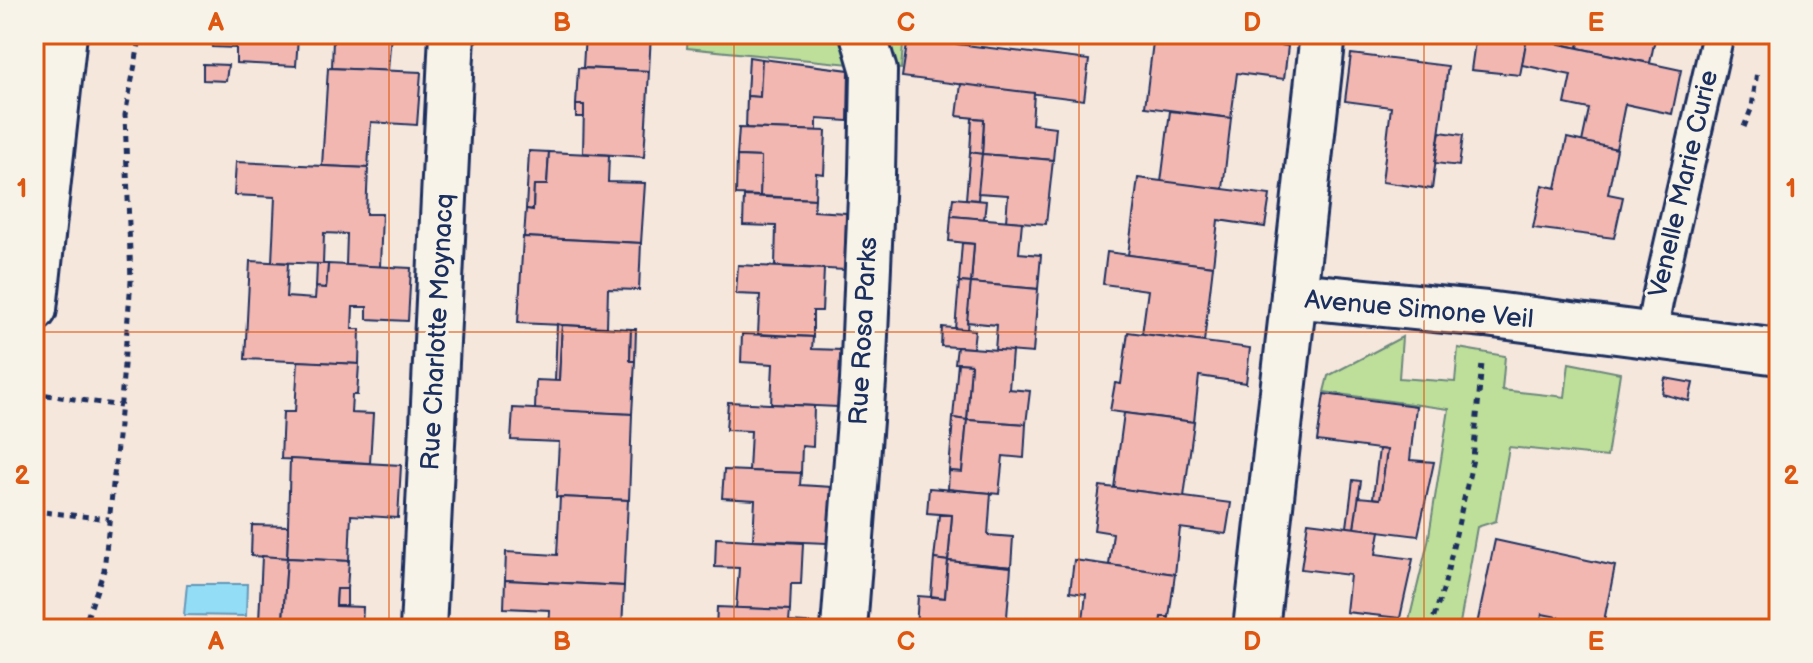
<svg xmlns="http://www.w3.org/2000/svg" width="1813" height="663" viewBox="0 0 1813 663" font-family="'Balsamiq Sans',sans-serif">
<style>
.green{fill:#bddf99;stroke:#6c877c;stroke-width:2}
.water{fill:#94ddf6;stroke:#6497b9;stroke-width:2}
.building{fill:#f2b7b0;stroke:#1b2f5e;stroke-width:2}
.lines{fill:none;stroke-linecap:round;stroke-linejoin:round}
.lane-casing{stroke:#1b2f5e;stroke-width:36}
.street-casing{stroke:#1b2f5e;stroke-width:50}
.path{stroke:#1b2f5e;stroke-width:5;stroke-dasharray:6 6;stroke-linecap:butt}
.lane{stroke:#f7f3e8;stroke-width:30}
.street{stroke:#f7f3e8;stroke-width:44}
.grid{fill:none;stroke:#de5710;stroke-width:2;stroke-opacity:0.55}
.labels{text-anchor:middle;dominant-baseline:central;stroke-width:6;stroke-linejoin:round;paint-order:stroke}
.street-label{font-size:26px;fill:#1b2f5e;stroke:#f7f3e8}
.neatline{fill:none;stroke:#de5710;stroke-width:3}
.grid-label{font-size:26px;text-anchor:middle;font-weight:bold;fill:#de5710}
</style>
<rect width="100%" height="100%" fill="#f6e7dd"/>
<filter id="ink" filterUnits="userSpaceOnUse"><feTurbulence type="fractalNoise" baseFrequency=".0125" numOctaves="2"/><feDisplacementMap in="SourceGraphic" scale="16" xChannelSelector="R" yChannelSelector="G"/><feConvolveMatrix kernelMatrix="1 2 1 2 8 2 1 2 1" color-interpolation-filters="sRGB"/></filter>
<g filter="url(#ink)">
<g class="green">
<path d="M688 34H904L901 69 687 48Z"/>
<path d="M1402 337 1399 378 1455 382 1458 348 1505 356 1502 390 1565 397 1569 363 1620 373 1607 457 1509 447 1496 521 1477 527 1459 629H1407L1428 542 1449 409 1324 392 1328 376Z"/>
</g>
<path class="water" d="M187 584H247L246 616 184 615Z"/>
<g class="building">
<path d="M213 34H236V48L212 47Z"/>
<path d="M236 34H391L388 71 332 68 333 39 298 37 296 66 236 63Z"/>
<path d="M585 34H651L649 71 583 68Z"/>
<path d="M1154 34H1191L1288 46 1284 79 1237 73 1231 118 1145 107Z"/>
<path d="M1476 34H1528L1520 75 1471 70Z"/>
<path d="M1568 34H1581L1578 48 1566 45Z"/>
<path d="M1581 34H1656L1650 63 1578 48Z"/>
<path d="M1527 37 1681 70 1672 114 1625 104 1616 149 1582 142 1589 109 1565 104 1571 75 1522 65Z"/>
<path d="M908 38 1089 60 1084 100 902 77Z"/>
<path d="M1351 54 1448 66 1432 189 1382 182 1391 107 1345 101Z"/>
<path d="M749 57 762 59 760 97 747 96Z"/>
<path d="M762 59 849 70 848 121 817 119V131L746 128 747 96 760 97Z"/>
<path d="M203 64 228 65 226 81 203 80Z"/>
<path d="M328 68 421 72 417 125 371 122 368 168 322 166Z"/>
<path d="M578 68 649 71 644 157 583 153 584 105H576Z"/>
<path d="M961 84 1034 93 1032 124 1056 127 1053 160 982 154 984 119 957 116Z"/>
<rect x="576" y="105" width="8" height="12"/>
<path d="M1170 111 1231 118 1223 189 1161 182Z"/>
<path d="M972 118 984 119 982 154 970 152Z"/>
<path d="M1773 125 1779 127V142L1770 140Z"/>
<path d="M739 128 826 131 824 174 816 173 815 199 760 196 761 157 737 156Z"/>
<path d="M1440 132 1463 135 1459 166 1435 163Z"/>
<path d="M1567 138 1617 149 1608 194 1623 197 1614 238 1533 228 1542 185 1556 188Z"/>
<path d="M529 151 549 152 547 185H534L533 210 526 209Z"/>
<path d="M549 152 609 155 608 182 645 183 641 243 524 237 526 209 533 210 534 185H547Z"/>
<path d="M970 152 982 154 978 200 966 199Z"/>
<path d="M982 154 1053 160 1046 224 1006 221 1008 195 978 193Z"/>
<path d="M737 156 761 157 760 196 736 195Z"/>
<path d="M236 162 368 168 366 214H382L380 267 346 265 347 234 324 233 323 264 272 262 275 197 234 195Z"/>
<path d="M1138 178 1270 195 1265 227 1218 220 1213 266 1128 255Z"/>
<path d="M744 196 815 199 814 211 846 213 845 270 775 266 776 226 743 225Z"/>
<path d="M953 198 986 201 984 219 951 216Z"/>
<path d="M951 216 1022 222 1019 253 1041 255 1038 289 971 283 974 244 949 241Z"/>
<path d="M523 237 641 243 639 290 608 289 607 327 518 323Z"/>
<path d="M962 243 974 244 971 283 959 282Z"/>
<path d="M1107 252 1213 266 1204 342 1142 334 1148 290 1103 284Z"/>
<path d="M250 261 288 263 286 297 315 299 316 287 326 288 328 264 411 268 408 321 367 319V307H353L352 329H360L359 364 245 359Z"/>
<path d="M317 264H328L326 288 316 287Z"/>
<path d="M738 265 824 269 822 311H813V337L758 334 760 295 736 294Z"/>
<path d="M959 282 971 283 967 330 955 329Z"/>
<path d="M971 283 1038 289 1033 353 995 350 997 325 967 322Z"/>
<path d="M557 324 562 325 559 381H555Z"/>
<path d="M562 325 631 329 630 361H635L632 414 535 410 536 380 559 381Z"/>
<path d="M942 327 975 330 973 348 941 346Z"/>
<path d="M631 329H636L635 361H630Z"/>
<path d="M1128 332 1250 348 1246 383 1199 376 1194 422 1110 411 1115 383 1121 384Z"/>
<path d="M742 334 813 337 812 349 842 350 838 407 771 404 773 364 741 362Z"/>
<path d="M957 347 1012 351 1009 389 1030 391 1026 424 967 420 971 364 955 363Z"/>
<path d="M298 361 359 364 357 395H352L351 413 373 414 370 463 281 459 283 412H295Z"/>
<path d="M958 363 971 364 967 420 953 418Z"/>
<path d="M1665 378 1693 383 1689 401 1662 394Z"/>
<path d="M1324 394 1416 406 1410 460 1434 462 1418 536 1354 528 1358 497 1380 499 1387 450 1317 441Z"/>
<path d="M728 402 814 406 813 447 802 446 801 473 749 471 751 431 726 430Z"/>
<path d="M513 408 632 414 629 500 556 497 559 442 511 440Z"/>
<path d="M1124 413 1194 422 1184 497 1114 488Z"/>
<path d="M953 418 967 420 962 472 949 471Z"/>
<path d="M967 420 1026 424 1024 458 1003 456 999 494 948 489 949 471 962 472Z"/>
<path d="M1379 449 1387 450 1380 499 1373 498Z"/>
<path d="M290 459 401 465 398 518 351 515 349 561 287 558Z"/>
<path d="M724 470 801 473 800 485 832 487 827 543 753 540 755 500 722 498Z"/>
<path d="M1353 480 1361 481 1354 528 1347 527Z"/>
<path d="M1100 486 1231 503 1226 534 1180 528 1175 574 1109 565 1113 533 1094 530Z"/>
<path d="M929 488 991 493 988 535 1013 537 1011 567 948 561 952 515 927 513Z"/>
<path d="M560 497 628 500 624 586 505 580 506 552 557 555Z"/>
<path d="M939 515H952L948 561 934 559Z"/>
<path d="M1308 522 1380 531 1376 554 1413 559 1400 618 1346 612 1350 575 1301 569Z"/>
<path d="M252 525 288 526 287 558 251 556Z"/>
<path d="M716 538 803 543 801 584H791L790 610 736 608 739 568 715 567Z"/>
<path d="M1495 540 1615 566 1603 626 1542 614 1539 629H1476Z"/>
<path d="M262 556 287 558 283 622 259 621Z"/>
<path d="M287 558 349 561 347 589H337L336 606 363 607 362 629H253L254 620 283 622Z"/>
<path d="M934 559 948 561 945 598 931 596Z"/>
<path d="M1074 560 1175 574 1169 617H1161L1160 629H1082L1086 594 1070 592Z"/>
<path d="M948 561 1011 567 1006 629H916L918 596 945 598Z"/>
<path d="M505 580 624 586 622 629H549L550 610 504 608Z"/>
<path d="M337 589H347V606H336Z"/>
<path d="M717 607 790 610 789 622 820 624V629H716Z"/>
<path d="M1161 617H1169L1167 629H1160Z"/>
</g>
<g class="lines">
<defs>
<path id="lane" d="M1651 335 1657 302 1718 34"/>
<g id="street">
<path d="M1294 295 1323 34"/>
<path d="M34 309 64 34"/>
<path d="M423 629 452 34"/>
<path d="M844 629 863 381 872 174 874 71 863 34"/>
<path d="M1256 629 1294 295 1486 314 1779 352"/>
</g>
</defs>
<use href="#lane" class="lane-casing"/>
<use href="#street" class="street-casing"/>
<g class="path">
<path d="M1744 127 1752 107 1757 71"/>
<path d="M34 393 121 406"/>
<path d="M34 511 109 519"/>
<path d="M83 629 104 570 118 437 131 281 125 115 141 34"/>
<path d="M1430 629 1444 587 1473 459 1482 363"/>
</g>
<use href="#lane" class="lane"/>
<use href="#street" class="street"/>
</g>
</g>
<path class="grid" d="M389 34V629M734 34V629M1079 34V629M1424 34V629M34 332H1779"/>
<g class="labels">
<g class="street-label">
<text transform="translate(1684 184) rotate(-77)">Venelle Marie Curie</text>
<text transform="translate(1419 310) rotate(5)">Avenue Simone Veil</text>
<text transform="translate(864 331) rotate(-87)">Rue Rosa Parks</text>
<text transform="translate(438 332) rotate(-87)">Rue Charlotte Moynacq</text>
</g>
</g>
<rect width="1813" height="663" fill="none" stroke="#f7f3e8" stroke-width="88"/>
<rect x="44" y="44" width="1725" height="575" class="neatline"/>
<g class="grid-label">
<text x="216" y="31">A</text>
<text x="562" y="31">B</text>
<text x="906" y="31">C</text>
<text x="1252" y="31">D</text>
<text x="1596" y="31">E</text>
<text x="22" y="197">1</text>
<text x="1791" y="197">1</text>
<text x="22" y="484">2</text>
<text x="1791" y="484">2</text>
<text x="216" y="650">A</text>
<text x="562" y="650">B</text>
<text x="906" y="650">C</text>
<text x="1252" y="650">D</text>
<text x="1596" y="650">E</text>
</g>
</svg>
